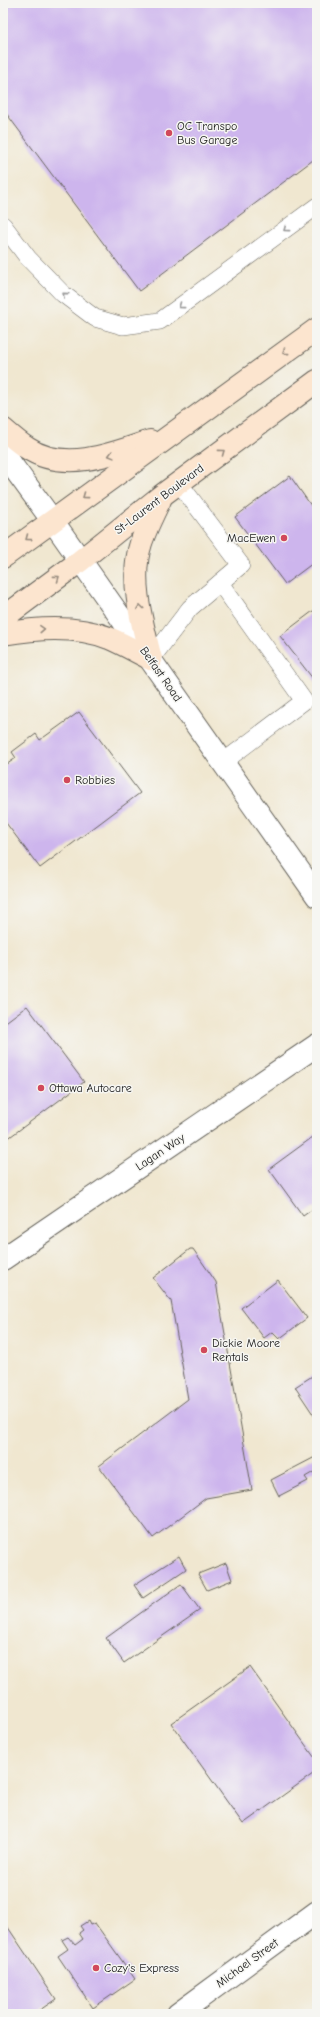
<svg xmlns="http://www.w3.org/2000/svg" width="320" height="2017" viewBox="0 0 320 2017" font-family="'Comic Neue',sans-serif">
<style>
.building{fill:#cdb5ed}
.lines{fill:none;stroke-linecap:round;stroke-linejoin:round}
.service-casing{stroke:#66635b;stroke-width:18}
.minor-casing{stroke:#66635b;stroke-width:24}
.tertiary-casing{stroke:#66635b;stroke-width:24}
.secondary-casing{stroke:#66635b;stroke-width:24}
.service{stroke:#fff;stroke-width:17}
.minor{stroke:#fff;stroke-width:22}
.tertiary{stroke:#fff;stroke-width:22}
.secondary{stroke:#fce5cf;stroke-width:22}
.oneway{stroke:#999}
.oneway2{stroke:#978b7e}
.poi-dot{fill:#d1495b;stroke:#f6f6f2;stroke-width:1.5}
.labels{text-anchor:middle;dominant-baseline:central;stroke-width:3;stroke-linejoin:round;paint-order:stroke}
.poi-label{font-size:12px;fill:#1c1c1c;stroke:#f6f6f2;text-anchor:start}
.street-label{font-size:12px;fill:#1c1c1c;stroke:#f6f6f2}
</style>
<rect width="100%" height="100%" fill="#f6f6f2"/>
<filter id="ink" filterUnits="userSpaceOnUse"><feTurbulence type="fractalNoise" baseFrequency=".025" numOctaves="2"/><feDisplacementMap in="SourceGraphic" scale="8" xChannelSelector="R" yChannelSelector="G"/><feConvolveMatrix kernelMatrix="1 2 1 2 8 2 1 2 1" color-interpolation-filters="sRGB"/></filter>
<filter id="wash" filterUnits="userSpaceOnUse"><feTurbulence type="fractalNoise" baseFrequency=".012" numOctaves="4" result="noise"/><feDisplacementMap in="SourceGraphic" scale="16" xChannelSelector="R" yChannelSelector="G"/><feGaussianBlur stdDeviation="0.9" result="paint"/><feColorMatrix in="noise" values="0 0 0 0 0 0 0 0 0 0 0 0 0 0 0 0 0 1.4 0 .05"/><feComposite in="paint" operator="in"/></filter>
<g filter="url(#wash)">
<rect width="100%" height="100%" fill="#f0e7d0"/>
<g id="blocks">
<g class="building">
<path d="M3 3H317V157L139 291 3 109Z"/>
<path d="M290 476 317 514V560L285 584 235 517Z"/>
<path d="M317 608V684L280 636Z"/>
<path d="M79 712 140 793 40 868 3 819V767L16 758 12 752 36 734 40 740Z"/>
<path d="M27 1006 84 1082 3 1142V1024Z"/>
<path d="M317 1134V1206L303 1216 269 1169Z"/>
<path d="M190 1249H193L216 1282 252 1490 206 1498 153 1538 99 1466 188 1399 171 1301 153 1278Z"/>
<path d="M278 1280 307 1318 279 1339 272 1332 264 1338 241 1308Z"/>
<path d="M317 1373V1420L295 1387Z"/>
<path d="M317 1456V1470L305 1477 308 1481 279 1496 271 1480Z"/>
<path d="M179 1556 186 1569 143 1598 134 1585Z"/>
<path d="M226 1563 232 1580 207 1590 198 1574Z"/>
<path d="M181 1584 200 1610 124 1663 106 1638Z"/>
<path d="M250 1667 317 1761V1771L243 1824 171 1723Z"/>
<path d="M3 1920 56 1999 34 2014H3Z"/>
<path d="M88 1921 90 1925 95 1923 135 1979 93 2008 58 1956 68 1949 62 1940 68 1937 75 1945 83 1939 79 1933 83 1930 80 1926Z"/>
</g>
</g>
</g>
<g filter="url(#ink)">
<use href="#blocks" fill-opacity="0" stroke="#66635b" stroke-width="1"/>
<g class="lines">
<defs>
<g id="service">
<path d="M3 225 28 258 63 294 95 318 123 326 160 321 317 206"/>
<path d="M220 583 304 701 222 763"/>
<path d="M151 659 190 608 241 565 179 483"/>
</g>
<path id="minor" d="M3 1259 317 1045"/>
<g id="tertiary">
<path d="M3 453 52 520 317 896"/>
<path d="M178 2014 317 1912"/>
</g>
<g id="secondary">
<path d="M3 429C11 436 19 443 27 448 64 473 113 454 150 441"/>
<path d="M3 557 317 329"/>
<path d="M3 618 80 561 161 496 317 381"/>
<path d="M3 634C37 628 76 625 109 638 123 644 137 652 151 659"/>
<path d="M151 659C142 623 129 579 141 543 146 528 153 514 160 500"/>
</g>
</defs>
<use href="#service" class="service-casing"/>
<use href="#minor" class="minor-casing"/>
<use href="#tertiary" class="tertiary-casing"/>
<use href="#secondary" class="secondary-casing"/>
<use href="#service" class="service"/>
<use href="#minor" class="minor"/>
<use href="#tertiary" class="tertiary"/>
<use href="#secondary" class="secondary"/>
</g>
<defs><path id="oneway-chevron" d="M-2-3.5L2.5 0L-2 3.5" fill="none" stroke-width="1.6" stroke-linecap="round" stroke-linejoin="round"/></defs>
<g class="oneway">
<use href="#oneway-chevron" transform="translate(286 229) rotate(144)"/>
<use href="#oneway-chevron" transform="translate(65 295) rotate(-140)"/>
<use href="#oneway-chevron" transform="translate(181 306) rotate(144)"/>
</g>
<g class="oneway2">
<use href="#oneway-chevron" transform="translate(285 352) rotate(144)"/>
<use href="#oneway-chevron" transform="translate(222 452) rotate(-36)"/>
<use href="#oneway-chevron" transform="translate(111 455) rotate(165)"/>
<use href="#oneway-chevron" transform="translate(85 496) rotate(144)"/>
<use href="#oneway-chevron" transform="translate(28 538) rotate(143)"/>
<use href="#oneway-chevron" transform="translate(57 578) rotate(-36)"/>
<use href="#oneway-chevron" transform="translate(140 607) rotate(-98)"/>
<use href="#oneway-chevron" transform="translate(42 629) rotate(-3)"/>
</g>
</g>
<g class="poi-dot">
<circle cx="169" cy="133" r="4"/>
<circle cx="284" cy="538" r="4"/>
<circle cx="67" cy="780" r="4"/>
<circle cx="41" cy="1088" r="4"/>
<circle cx="204" cy="1350" r="4"/>
<circle cx="96" cy="1968" r="4"/>
</g>
<g class="labels">
<g class="poi-label">
<text x="177" y="126">OC Transpo<tspan x="177" dy="14">Bus Garage</tspan></text>
<text x="276" y="538" text-anchor="end">MacEwen</text>
<text x="75" y="780">Robbies</text>
<text x="49" y="1088">Ottawa Autocare</text>
<text x="212" y="1343">Dickie Moore<tspan x="212" dy="14">Rentals</tspan></text>
<text x="104" y="1968">Cozy's Express</text>
</g>
<g class="street-label">
<text transform="translate(159 499) rotate(-37)">St-Laurent Boulevard</text>
<text transform="translate(161 674) rotate(55)">Belfast Road</text>
<text transform="translate(160 1152) rotate(-34)">Lagan Way</text>
<text transform="translate(247 1963) rotate(-36)">Michael Street</text>
</g>
</g>
<rect width="320" height="2017" fill="none" stroke="#f6f6f2" stroke-width="16"/>
</svg>
